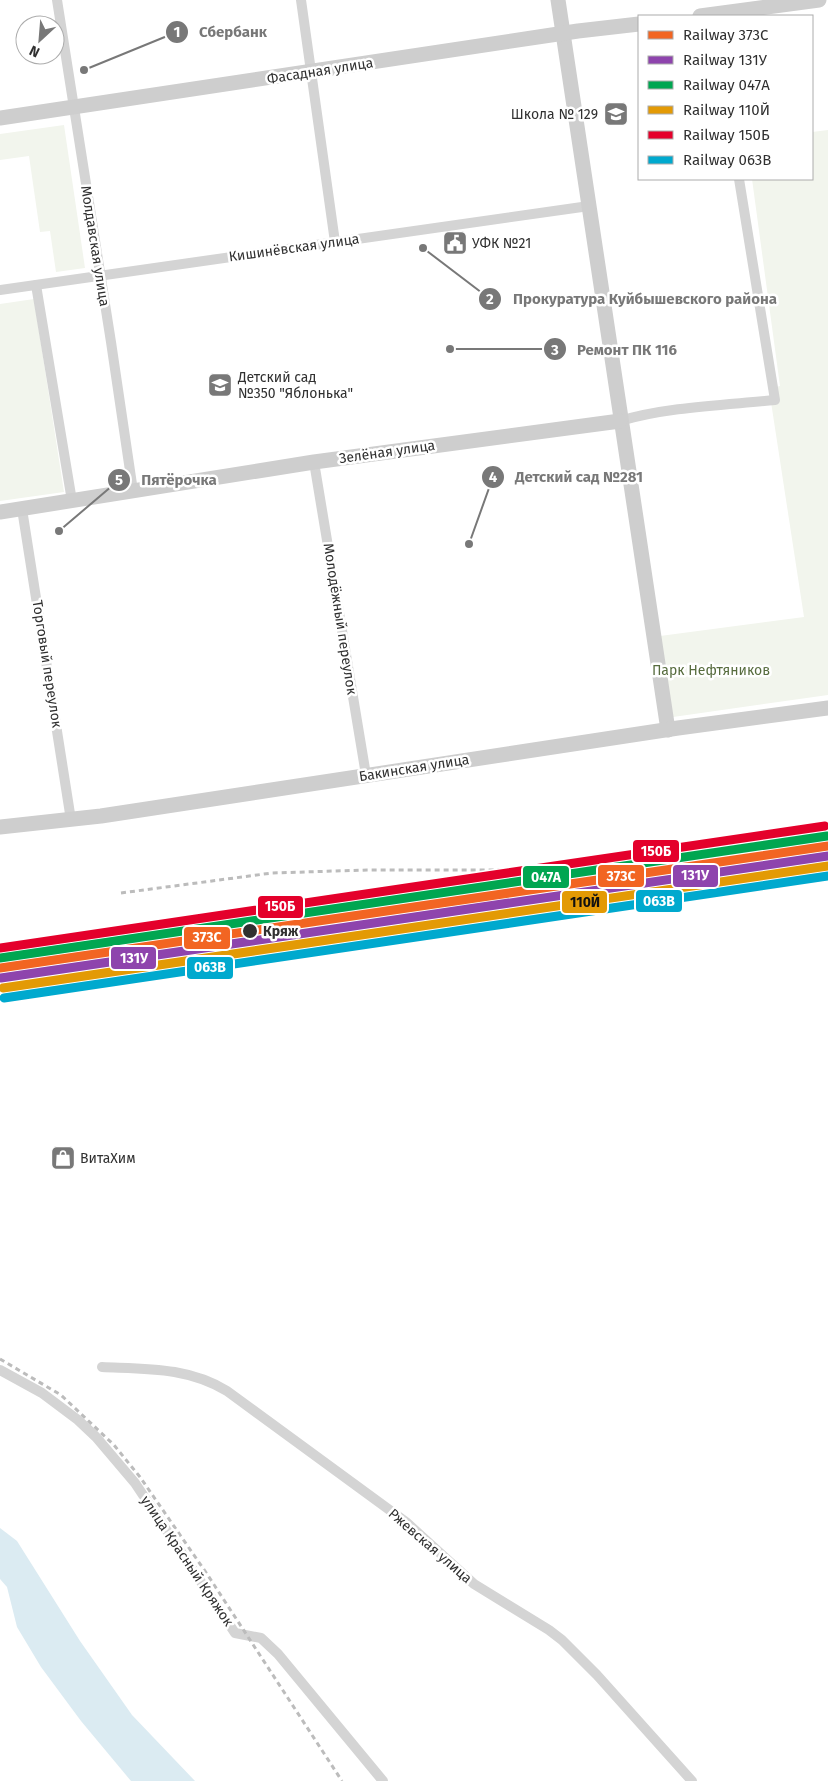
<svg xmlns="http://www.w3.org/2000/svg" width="828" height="1781" viewBox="0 0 828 1781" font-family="'Fira Sans',sans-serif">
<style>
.green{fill:#f2f5ed}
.water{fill:#dbebf2}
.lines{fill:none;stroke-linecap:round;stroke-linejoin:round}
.street{stroke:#d4d4d4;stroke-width:10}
.secondary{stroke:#cecece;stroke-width:15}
.rail{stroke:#bcbcbc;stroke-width:3;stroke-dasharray:5 4;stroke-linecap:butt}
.rail-1-casing{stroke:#fff;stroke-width:12}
.rail-2-casing{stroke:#fff;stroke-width:12}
.rail-3-casing{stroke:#fff;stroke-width:12}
.rail-4-casing{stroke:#fff;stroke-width:12}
.rail-5-casing{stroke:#fff;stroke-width:12}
.rail-6-casing{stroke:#fff;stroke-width:12}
.rail-1{stroke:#f26522;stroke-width:9}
.rail-2{stroke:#8e44ad;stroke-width:9}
.rail-3{stroke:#00a651;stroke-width:9}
.rail-4{stroke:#e39a05;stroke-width:9}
.rail-5{stroke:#e4002b;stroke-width:9}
.rail-6{stroke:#00a9ce;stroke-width:9}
.stop-dot{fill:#303030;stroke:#fff;stroke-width:2}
.labels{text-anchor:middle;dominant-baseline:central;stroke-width:5;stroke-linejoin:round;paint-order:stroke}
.street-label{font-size:14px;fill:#303030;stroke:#fff}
.poi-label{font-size:14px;fill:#303030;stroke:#fff;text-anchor:start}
.park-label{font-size:14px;fill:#576c3e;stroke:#fff}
.stop-label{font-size:14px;font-weight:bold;fill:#303030;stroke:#fff;text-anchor:start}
.leader{fill:none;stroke:#787878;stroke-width:2}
.callout-dot{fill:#787878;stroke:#fff;stroke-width:2}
.mark-label{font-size:15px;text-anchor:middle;font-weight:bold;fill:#fff}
.callout-label{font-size:15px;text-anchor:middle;font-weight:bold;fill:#787878;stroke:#fff;stroke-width:5;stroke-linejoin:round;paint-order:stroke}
.line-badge{stroke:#fff;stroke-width:2}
.badge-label{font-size:14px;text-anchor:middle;font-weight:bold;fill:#fff}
.pale-badge-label{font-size:14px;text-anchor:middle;font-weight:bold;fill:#111}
</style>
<rect width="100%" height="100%" fill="#fff"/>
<g class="green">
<path d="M64 125 85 268 56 272 50 231 40 232 29 156 0 160V134Z"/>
<path d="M828 130V695L673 717 660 636 804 617 769 389 780 386 752 179H812V132Z"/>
<path d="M34 299 64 492 0 501V304Z"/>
</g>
<path class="water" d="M0 1528 17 1541 80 1641 132 1715 195 1781H131L81 1721 41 1667 17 1627 7 1587 0 1579Z"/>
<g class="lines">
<g class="street">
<path d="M57 0 111 342 133 491"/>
<path d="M301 0 335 242"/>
<path d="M36 285 72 501"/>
<path d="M0 290 589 206"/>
<path d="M620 421C666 407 726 405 775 400L739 179"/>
<path d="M314 462 366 775"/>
<path d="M22 509 71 820"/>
<path d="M102 1367C146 1369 188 1367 227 1391L406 1522 474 1584 549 1630 562 1640 597 1675 692 1781"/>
<path d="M0 1370 42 1393 78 1420 96 1437 135 1483 235 1633 261 1638 278 1654 383 1781"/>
</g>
<g class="secondary">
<path d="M558 0 668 730"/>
<path d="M700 16 819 0"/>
<path d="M0 118 578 31 639 24"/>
<path d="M0 512 314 462 620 421"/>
<path d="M0 827 101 816 678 728 828 708"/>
</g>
<g class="rail">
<path d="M677 859 730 856"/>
<path d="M576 873 603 869"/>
<path d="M121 893 272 873 367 870H494L601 863 640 862 684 858"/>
<path d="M500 919 828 870"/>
<path d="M0 1359 61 1395 114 1445 140 1477 207 1574 342 1781"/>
</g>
<defs>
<path id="rail-1" d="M0 968 828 846"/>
<path id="rail-2" d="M1 978 828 856"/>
<path id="rail-3" d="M0 958 827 836"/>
<path id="rail-4" d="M3 988 828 866"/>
<path id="rail-5" d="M0 948 825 826"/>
<path id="rail-6" d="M4 998 828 876"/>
</defs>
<use href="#rail-1" class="rail-1-casing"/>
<use href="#rail-2" class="rail-2-casing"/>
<use href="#rail-3" class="rail-3-casing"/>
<use href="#rail-4" class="rail-4-casing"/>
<use href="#rail-5" class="rail-5-casing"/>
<use href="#rail-6" class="rail-6-casing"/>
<use href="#rail-1" class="rail-1"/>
<use href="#rail-2" class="rail-2"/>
<use href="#rail-3" class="rail-3"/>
<use href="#rail-4" class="rail-4"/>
<use href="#rail-5" class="rail-5"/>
<use href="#rail-6" class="rail-6"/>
</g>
<defs>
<symbol id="school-square" viewBox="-11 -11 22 22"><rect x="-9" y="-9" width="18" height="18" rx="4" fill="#787878" stroke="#fff"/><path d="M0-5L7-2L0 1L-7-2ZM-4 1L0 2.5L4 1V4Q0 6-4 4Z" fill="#fff"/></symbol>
<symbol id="civic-square" viewBox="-11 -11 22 22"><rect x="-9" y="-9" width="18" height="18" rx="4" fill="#787878" stroke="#fff"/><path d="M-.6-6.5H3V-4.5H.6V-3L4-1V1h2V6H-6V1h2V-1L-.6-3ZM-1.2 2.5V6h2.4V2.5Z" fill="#fff"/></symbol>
<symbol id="shop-square" viewBox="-11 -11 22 22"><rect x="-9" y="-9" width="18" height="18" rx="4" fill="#787878" stroke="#fff"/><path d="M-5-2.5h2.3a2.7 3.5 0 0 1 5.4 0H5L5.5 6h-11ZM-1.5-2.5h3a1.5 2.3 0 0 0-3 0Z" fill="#fff"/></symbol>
</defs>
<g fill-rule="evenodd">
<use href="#school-square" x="602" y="100" width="28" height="28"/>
<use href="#civic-square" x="441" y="229" width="28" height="28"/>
<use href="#school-square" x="206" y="371" width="28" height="28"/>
<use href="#shop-square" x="49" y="1144" width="28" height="28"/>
</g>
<circle class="stop-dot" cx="250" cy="931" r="8"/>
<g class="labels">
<g class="street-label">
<text transform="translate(320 71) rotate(-9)">Фасадная улица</text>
<text transform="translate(95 246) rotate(81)">Молдавская улица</text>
<text transform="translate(294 248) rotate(-8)">Кишинёвская улица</text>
<text transform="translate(387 452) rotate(-8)">Зелёная улица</text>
<text transform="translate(340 619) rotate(81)">Молодёжный переулок</text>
<text transform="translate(47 664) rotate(81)">Торговый переулок</text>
<text transform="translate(414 768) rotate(-9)">Бакинская улица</text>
<text transform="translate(430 1546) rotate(41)">Ржевская улица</text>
<text transform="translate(187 1561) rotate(56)">улица Красный Кряжок</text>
</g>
<g class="poi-label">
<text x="598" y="114" text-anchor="end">Школа № 129</text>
<text x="472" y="243">УФК №21</text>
<text x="238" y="377">Детский сад<tspan x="238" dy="16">№350 "Яблонька"</tspan></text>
<text x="80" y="1158">ВитаХим</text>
</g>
<g class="park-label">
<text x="711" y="670">Парк Нефтяников</text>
</g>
<g class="stop-label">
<text x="263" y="931">Кряж</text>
</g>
</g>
<path class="leader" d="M84 70L177 32M423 248L490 299M450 349L555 349M469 544L493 477M59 531L119 480"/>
<g class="callout-dot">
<circle cx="84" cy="70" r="5"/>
<circle cx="423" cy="248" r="5"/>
<circle cx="450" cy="349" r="5"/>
<circle cx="469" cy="544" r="5"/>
<circle cx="59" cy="531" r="5"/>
<circle cx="177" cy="32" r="12"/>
<circle cx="490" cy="299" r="12"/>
<circle cx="555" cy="349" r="12"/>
<circle cx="493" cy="477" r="12"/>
<circle cx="119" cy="480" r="12"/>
</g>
<g class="mark-label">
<text x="177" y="37">1</text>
<text x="490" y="304">2</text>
<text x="555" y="355">3</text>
<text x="493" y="482">4</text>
<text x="119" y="485">5</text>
</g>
<g class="callout-label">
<text x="233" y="37">Сбербанк</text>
<text x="645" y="304">Прокуратура Куйбышевского района</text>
<text x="627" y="355">Ремонт ПК 116</text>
<text x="579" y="482">Детский сад №281</text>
<text x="179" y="485">Пятёрочка</text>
</g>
<g class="line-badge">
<rect x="632" y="839" width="48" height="24" rx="5" fill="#e4002b"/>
<rect x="672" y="864" width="47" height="24" rx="5" fill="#8e44ad"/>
<rect x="597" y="864" width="48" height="24" rx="5" fill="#f26522"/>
<rect x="522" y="865" width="48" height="24" rx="5" fill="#00a651"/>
<rect x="635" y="889" width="48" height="24" rx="5" fill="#00a9ce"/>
<rect x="561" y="890" width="47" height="24" rx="5" fill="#e39a05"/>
<rect x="257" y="895" width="47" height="24" rx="5" fill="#e4002b"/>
<rect x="183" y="926" width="48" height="24" rx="5" fill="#f26522"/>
<rect x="110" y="946" width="47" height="24" rx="5" fill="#8e44ad"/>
<rect x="186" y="956" width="48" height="24" rx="5" fill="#00a9ce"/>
</g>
<g class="badge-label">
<text x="656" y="856">150Б</text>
<text x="695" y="880">131У</text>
<text x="621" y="881">373C</text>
<text x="546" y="882">047А</text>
<text x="659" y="906">063В</text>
<text x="280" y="911">150Б</text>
<text x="207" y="942">373C</text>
<text x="134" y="963">131У</text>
<text x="210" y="972">063В</text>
</g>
<g class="pale-badge-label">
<text x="585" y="907">110Й</text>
</g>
<rect x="638" y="15" width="175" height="165" fill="#ffffff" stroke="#acacac"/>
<rect x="648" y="31" width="25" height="8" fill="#f26522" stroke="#acacac"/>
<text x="683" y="40" font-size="15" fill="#303030">Railway 373C</text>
<rect x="648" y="56" width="25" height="8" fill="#8e44ad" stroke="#acacac"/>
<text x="683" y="65" font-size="15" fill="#303030">Railway 131У</text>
<rect x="648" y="81" width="25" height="8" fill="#00a651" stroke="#acacac"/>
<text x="683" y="90" font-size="15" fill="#303030">Railway 047А</text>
<rect x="648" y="106" width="25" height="8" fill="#e39a05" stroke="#acacac"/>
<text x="683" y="115" font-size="15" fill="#303030">Railway 110Й</text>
<rect x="648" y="131" width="25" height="8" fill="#e4002b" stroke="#acacac"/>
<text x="683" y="140" font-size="15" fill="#303030">Railway 150Б</text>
<rect x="648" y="156" width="25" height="8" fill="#00a9ce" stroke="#acacac"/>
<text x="683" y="165" font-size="15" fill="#303030">Railway 063В</text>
<g transform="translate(40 40) rotate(206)"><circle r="24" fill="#ffffff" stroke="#acacac"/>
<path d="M0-4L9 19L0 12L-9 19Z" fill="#787878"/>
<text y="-8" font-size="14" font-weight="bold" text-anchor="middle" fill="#303030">N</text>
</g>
</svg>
